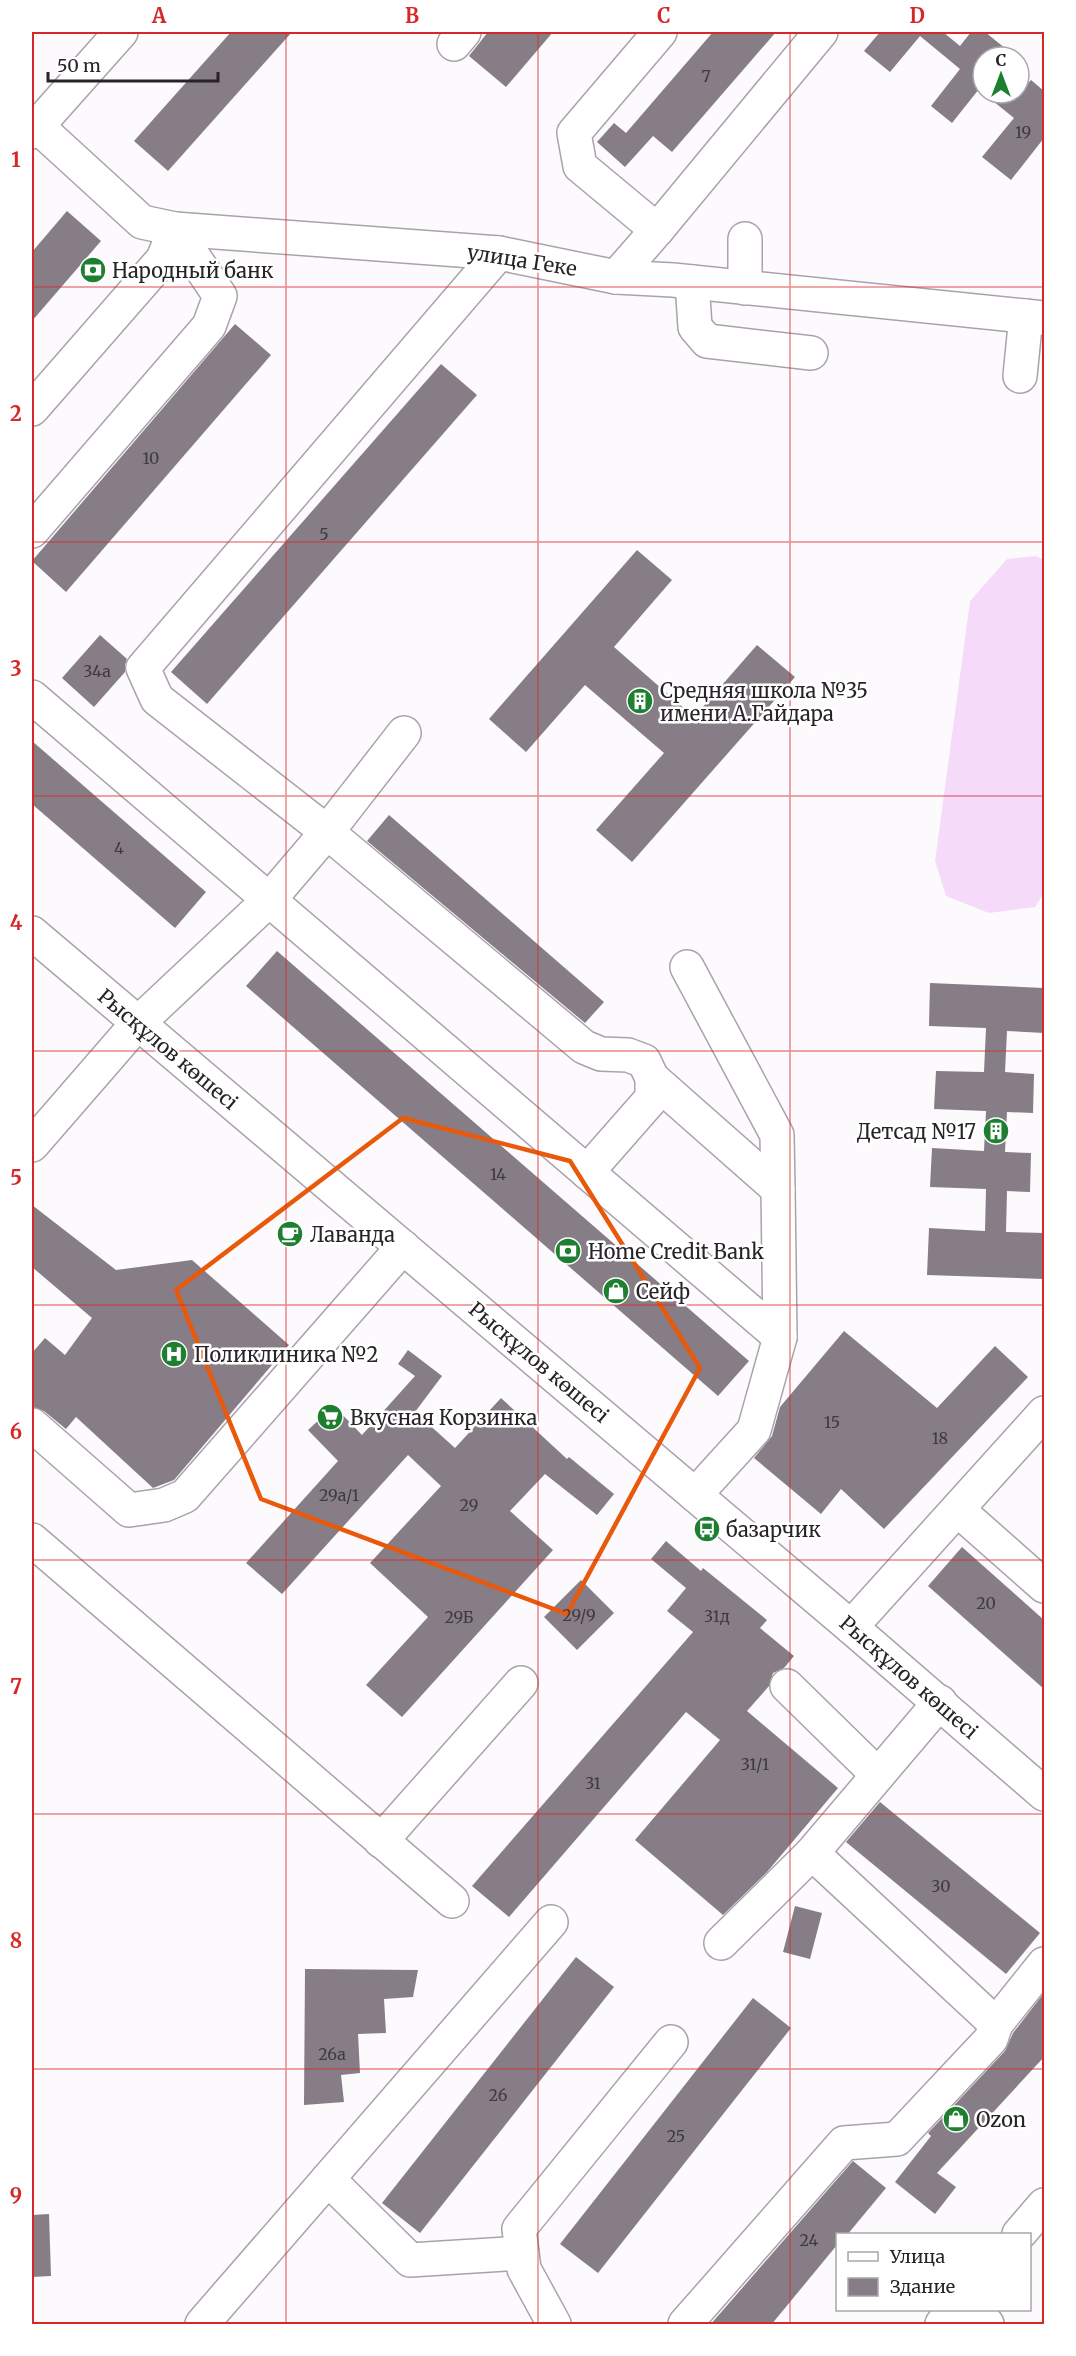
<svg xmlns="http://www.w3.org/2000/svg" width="1076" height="2356" viewBox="0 0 1076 2356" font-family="Merriweather,serif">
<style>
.garden{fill:#f5dbf9}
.building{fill:#867d87}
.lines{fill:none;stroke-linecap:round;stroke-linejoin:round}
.minor-casing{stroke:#aaa1ac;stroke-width:36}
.minor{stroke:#fff;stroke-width:33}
.marked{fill:none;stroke:#e8590c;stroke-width:4.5;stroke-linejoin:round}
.grid{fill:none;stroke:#d62828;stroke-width:1.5;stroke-opacity:0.55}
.labels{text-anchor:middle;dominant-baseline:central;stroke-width:5;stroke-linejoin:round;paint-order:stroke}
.number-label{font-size:16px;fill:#3f3a3f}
.street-label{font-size:20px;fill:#272327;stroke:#fff}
.poi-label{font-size:20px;fill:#272327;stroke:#fff;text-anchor:start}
.neatline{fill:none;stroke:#d62828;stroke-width:2}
.grid-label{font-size:20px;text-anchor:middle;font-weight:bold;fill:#d62828}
</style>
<rect width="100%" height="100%" fill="#fdfafe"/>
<path class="garden" d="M1036 556 1044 560V893L1035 907 989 913 946 896 935 861 970 601 1007 559Z"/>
<g class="building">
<path d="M231 32H292L168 171 134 141Z"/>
<path d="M488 32H553L506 87 469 56Z"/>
<path d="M713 32H776L672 152 653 136 625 167 597 142 614 123 626 133Z"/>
<path d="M880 32H943L960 46 971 32H985L1016 57H983V84L952 123 931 106 960 69 920 36 890 72 864 51Z"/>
<path d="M1031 80 1044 91V138L1011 180 982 157 1014 118 983 93H1020Z"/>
<path d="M67 211 101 241 32 321V252Z"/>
<path d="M235 324 271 355 66 592 32 561Z"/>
<path d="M441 364 477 395 207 704 171 672Z"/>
<path d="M637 550 672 580 614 647 694 717 757 645 795 677 632 862 596 830 664 753 585 685 526 752 489 719Z"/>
<path d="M100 635 127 659 125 665V672L94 707 62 678Z"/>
<path d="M32 741 206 892 175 928 32 804Z"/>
<path d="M389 815 604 1002 585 1023 367 841Z"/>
<path d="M277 951 749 1361 718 1396 246 986Z"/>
<path d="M930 983 1044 988V1033L1007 1031 1005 1072 1034 1074 1033 1113 1007 1112 1005 1152 1031 1153 1030 1192 1007 1191 1006 1232 1044 1233V1279L927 1275 929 1228 985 1231 986 1189 930 1187 932 1148 984 1151 986 1111 934 1109 936 1071 984 1072 986 1028 929 1026Z"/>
<path d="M32 1205 116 1270 192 1260 289 1345 174 1480 153 1488 76 1417 66 1429 44 1411 32 1407V1353L45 1338 65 1355 92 1318 32 1267Z"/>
<path d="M844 1331 937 1408 995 1346 1028 1377 884 1529 841 1489 821 1514 754 1458 772 1436 780 1407Z"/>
<path d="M408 1350 442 1376 415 1412 455 1448 501 1398 567 1459 569 1457 614 1494 597 1515 545 1474 510 1511 553 1550 402 1717 366 1685 428 1617 370 1563 441 1486 408 1455 282 1594 246 1563 338 1461 308 1430 334 1406 362 1435 415 1376 398 1364Z"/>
<path d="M666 1541 701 1571 703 1568 767 1620 760 1628 794 1656 784 1668 773 1673 769 1686 747 1711 838 1788 767 1872 723 1915 635 1840 720 1740 686 1712 509 1917 472 1886 693 1632 667 1611 686 1588 651 1559Z"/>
<path d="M962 1547 1044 1620V1689L928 1586Z"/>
<path d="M581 1580 614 1613 577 1650 544 1617Z"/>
<path d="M880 1802 1040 1933 1006 1974 846 1842Z"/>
<path d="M795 1906 822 1913 810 1959 783 1952Z"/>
<path d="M576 1957 614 1987 420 2233 382 2203Z"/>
<path d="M305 1969 418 1970 413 1997 384 1999 386 2033 358 2034 360 2073 341 2075 344 2102 304 2105Z"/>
<path d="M1044 1993V2057L937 2173 956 2187 935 2214 895 2182 931 2136 928 2133 1005 2051 1013 2033Z"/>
<path d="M753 1998 791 2028 598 2273 560 2244Z"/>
<path d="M853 2161 886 2188 847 2235H837V2245L771 2325H710Z"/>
<path d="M49 2214 51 2276 32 2277V2215Z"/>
</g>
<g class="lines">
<defs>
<g id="minor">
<path d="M454 44 464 32"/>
<path d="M37 126 142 222 175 229 499 253 616 277 673 280 1044 318"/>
<path d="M32 132 121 32"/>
<path d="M657 230 580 166 574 133 660 32"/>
<path d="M499 253 143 668 157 699 327 832 584 1047 601 1054 628 1055 644 1061 652 1078V1098L587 1172"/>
<path d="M616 277 657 230 821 32"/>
<path d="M692 282 695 327 707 341 811 353"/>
<path d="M745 288V239"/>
<path d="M1020 376 1026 316"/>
<path d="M32 409 163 259 175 229 220 296 209 326 32 531"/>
<path d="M32 697 780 1337"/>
<path d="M32 933 851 1627 1044 1794"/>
<path d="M687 967 777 1135 778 1189 780 1337 754 1430 695 1495"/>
<path d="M652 1078 778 1189"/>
<path d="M32 1145 137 1024 269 900 327 832 404 733"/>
<path d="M32 1425 129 1510 164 1505 185 1496 403 1247"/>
<path d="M958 1510 1044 1586"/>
<path d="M32 1540 452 1901"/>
<path d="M851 1627 1044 1413"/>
<path d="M787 1686 878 1775"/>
<path d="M381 1841 521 1683"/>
<path d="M721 1943 812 1853"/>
<path d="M996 2024 1044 1964"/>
<path d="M328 2179 410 2260 522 2253"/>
<path d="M1019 2234 1044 2205"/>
<path d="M972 2310 987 2324"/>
<path d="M202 2324 551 1922"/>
<path d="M554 2324 524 2269 519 2229 671 2042"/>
<path d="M685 2324 844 2143 897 2139 991 2039 996 2024 812 1853 940 1702"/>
<path d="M942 2324 955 2310"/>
</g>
</defs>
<use href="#minor" class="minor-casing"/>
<use href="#minor" class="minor"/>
</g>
<path class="marked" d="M403 1118 570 1161 700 1368 567 1614 261 1499 176 1290Z"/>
<path class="grid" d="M286 32V2324M538 32V2324M790 32V2324M32 287H1044M32 542H1044M32 796H1044M32 1051H1044M32 1305H1044M32 1560H1044M32 1814H1044M32 2069H1044"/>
<defs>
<symbol id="bank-disc" viewBox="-11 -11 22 22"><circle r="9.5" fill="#1f7f31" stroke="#fff"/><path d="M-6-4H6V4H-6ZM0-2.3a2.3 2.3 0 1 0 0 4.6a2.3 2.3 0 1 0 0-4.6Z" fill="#fff"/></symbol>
<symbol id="building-disc" viewBox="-11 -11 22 22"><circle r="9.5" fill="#1f7f31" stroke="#fff"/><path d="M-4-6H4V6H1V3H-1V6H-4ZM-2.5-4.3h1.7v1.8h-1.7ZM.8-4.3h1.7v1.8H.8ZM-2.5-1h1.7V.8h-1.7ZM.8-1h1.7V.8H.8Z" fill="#fff"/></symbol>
<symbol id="cafe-disc" viewBox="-11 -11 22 22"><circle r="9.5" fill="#1f7f31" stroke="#fff"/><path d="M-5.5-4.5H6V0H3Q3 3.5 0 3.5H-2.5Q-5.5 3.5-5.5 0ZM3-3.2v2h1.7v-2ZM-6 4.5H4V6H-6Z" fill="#fff"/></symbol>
<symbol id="shop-disc" viewBox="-11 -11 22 22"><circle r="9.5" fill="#1f7f31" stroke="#fff"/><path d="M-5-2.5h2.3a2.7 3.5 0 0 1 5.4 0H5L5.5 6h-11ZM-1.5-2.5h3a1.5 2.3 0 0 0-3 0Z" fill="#fff"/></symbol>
<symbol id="hospital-disc" viewBox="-11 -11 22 22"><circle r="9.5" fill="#1f7f31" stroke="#fff"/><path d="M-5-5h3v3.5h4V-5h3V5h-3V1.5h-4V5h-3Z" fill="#fff"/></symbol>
<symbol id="supermarket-disc" viewBox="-11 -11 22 22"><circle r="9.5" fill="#1f7f31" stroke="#fff"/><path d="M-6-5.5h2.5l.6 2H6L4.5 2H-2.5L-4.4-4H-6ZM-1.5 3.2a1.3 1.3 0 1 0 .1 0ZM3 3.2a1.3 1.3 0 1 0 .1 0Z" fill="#fff"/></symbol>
<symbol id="bus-disc" viewBox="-11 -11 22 22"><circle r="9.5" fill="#1f7f31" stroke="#fff"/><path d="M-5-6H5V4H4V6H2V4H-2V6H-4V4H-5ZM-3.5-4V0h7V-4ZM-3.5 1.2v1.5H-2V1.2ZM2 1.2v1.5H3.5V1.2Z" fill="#fff"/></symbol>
</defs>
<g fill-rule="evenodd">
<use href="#bank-disc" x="78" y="255" width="30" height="30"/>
<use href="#building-disc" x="625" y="686" width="30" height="30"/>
<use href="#building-disc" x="981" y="1116" width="30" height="30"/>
<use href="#cafe-disc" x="275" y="1219" width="30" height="30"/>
<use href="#bank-disc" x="553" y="1236" width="30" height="30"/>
<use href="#shop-disc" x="601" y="1276" width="30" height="30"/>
<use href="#hospital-disc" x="159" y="1339" width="30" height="30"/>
<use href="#supermarket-disc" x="315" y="1402" width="30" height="30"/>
<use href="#bus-disc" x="692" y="1514" width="30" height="30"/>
<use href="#shop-disc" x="941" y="2104" width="30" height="30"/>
</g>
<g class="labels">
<g class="number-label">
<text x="706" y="76">7</text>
<text x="1023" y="132">19</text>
<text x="151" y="458">10</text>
<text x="324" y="534">5</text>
<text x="97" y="671">34а</text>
<text x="119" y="848">4</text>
<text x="498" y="1174">14</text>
<text x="832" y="1422">15</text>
<text x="940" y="1438">18</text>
<text x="339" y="1495">29а/1</text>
<text x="469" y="1505">29</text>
<text x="986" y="1603">20</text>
<text x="579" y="1615">29/9</text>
<text x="717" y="1616">31д</text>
<text x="459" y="1617">29Б</text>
<text x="755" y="1764">31/1</text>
<text x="593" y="1783">31</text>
<text x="941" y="1886">30</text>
<text x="332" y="2054">26а</text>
<text x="498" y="2095">26</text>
<text x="676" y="2136">25</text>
<text x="809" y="2240">24</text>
</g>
<g class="street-label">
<text transform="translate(522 260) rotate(9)">улица Геке</text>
<text transform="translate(168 1049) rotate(40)">Рысқұлов көшесі</text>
<text transform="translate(539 1362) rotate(40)">Рысқұлов көшесі</text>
<text transform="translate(909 1677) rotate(41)">Рысқұлов көшесі</text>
</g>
<g class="poi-label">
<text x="112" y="270">Народный банк</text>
<text x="660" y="690">Средняя школа №35<tspan x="660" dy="23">имени А.Гайдара</tspan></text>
<text x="976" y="1131" text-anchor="end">Детсад №17</text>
<text x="310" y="1234">Лаванда</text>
<text x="588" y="1251">Home Credit Bank</text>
<text x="636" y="1291">Сейф</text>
<text x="194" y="1354">Поликлиника №2</text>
<text x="350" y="1417">Вкусная Корзинка</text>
<text x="726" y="1529">базарчик</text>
<text x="976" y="2119">Ozon</text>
</g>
</g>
<rect width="1076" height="2356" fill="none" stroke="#ffffff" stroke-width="66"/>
<rect x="836" y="2233" width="195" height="78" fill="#ffffff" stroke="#a9a7a9" stroke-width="1.5"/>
<rect x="848" y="2252" width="30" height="9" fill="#ffffff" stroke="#a9a7a9" stroke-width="1.5"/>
<text x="890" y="2263" font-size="18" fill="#272327">Улица</text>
<rect x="848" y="2278" width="30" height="18" fill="#867d87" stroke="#a9a7a9" stroke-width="1.5"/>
<text x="890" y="2293" font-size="18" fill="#272327">Здание</text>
<g transform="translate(1001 75)"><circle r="28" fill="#ffffff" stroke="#a9a7a9" stroke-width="1.5"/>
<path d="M0-4.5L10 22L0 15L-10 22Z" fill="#1f7f31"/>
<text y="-9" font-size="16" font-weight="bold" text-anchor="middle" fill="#272327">С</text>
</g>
<path d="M48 72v9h170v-9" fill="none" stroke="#272327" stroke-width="3"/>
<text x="57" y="72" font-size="18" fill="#272327" stroke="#ffffff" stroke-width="4.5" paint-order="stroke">50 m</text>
<rect x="33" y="33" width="1010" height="2290" class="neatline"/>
<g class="grid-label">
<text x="159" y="23">A</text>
<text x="412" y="23">B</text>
<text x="664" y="23">C</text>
<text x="917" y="23">D</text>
<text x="16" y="167">1</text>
<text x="16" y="421">2</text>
<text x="16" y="676">3</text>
<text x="16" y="930">4</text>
<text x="16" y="1185">5</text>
<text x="16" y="1439">6</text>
<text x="16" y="1694">7</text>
<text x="16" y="1948">8</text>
<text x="16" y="2203">9</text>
</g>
</svg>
